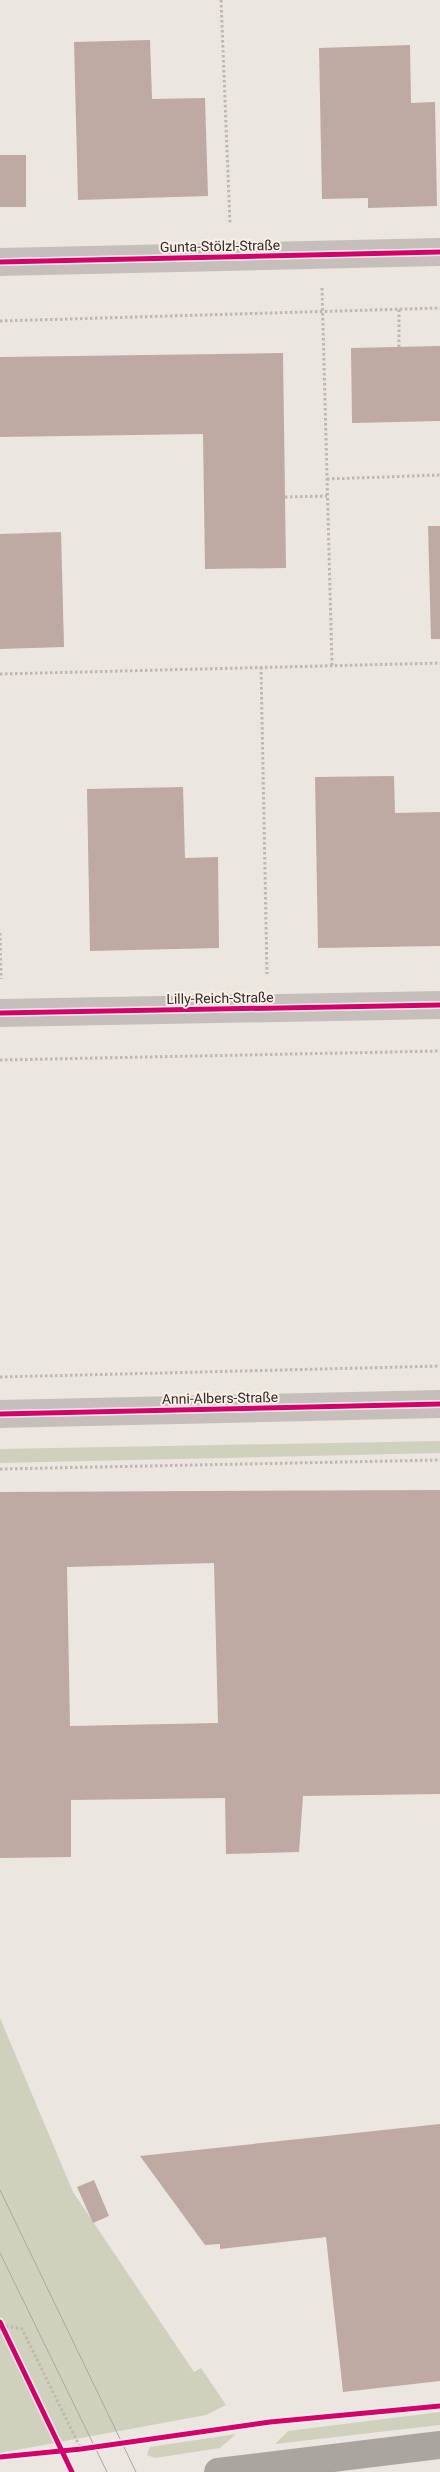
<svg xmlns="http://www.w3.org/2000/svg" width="440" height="2472" viewBox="0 0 440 2472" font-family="Roboto,sans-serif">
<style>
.green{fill:#cfd1bc}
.building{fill:#bfa9a3;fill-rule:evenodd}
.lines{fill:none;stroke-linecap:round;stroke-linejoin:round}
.path{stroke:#beb7b3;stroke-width:3;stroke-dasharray:2.5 2.5;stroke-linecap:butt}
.minor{stroke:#c5beba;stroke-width:28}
.highway{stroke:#aba5a0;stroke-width:28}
.tram{stroke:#ada7a4;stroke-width:1}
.cycleway-casing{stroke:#f9f0e8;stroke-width:8}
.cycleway{stroke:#d6006c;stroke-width:5}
.labels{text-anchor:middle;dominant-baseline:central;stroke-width:4;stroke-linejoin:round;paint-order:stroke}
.street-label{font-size:14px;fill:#362b28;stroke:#f9f0e8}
</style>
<rect width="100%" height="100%" fill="#ece6e1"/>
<g class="green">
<path d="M440 1441V1453L0 1463V1449Z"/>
<path d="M0 2018 73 2192 194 2372 201 2368 226 2405 206 2415 0 2453Z"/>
<path d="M440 2412V2425L275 2444 288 2431Z"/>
<path d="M236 2434 220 2448 155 2458 147 2455 150 2447Z"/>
</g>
<g class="building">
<path d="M150 40 152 99 205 98 208 196 78 200 74 42Z"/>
<path d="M410 45 411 103 435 102 437 206 368 208V198L322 199 319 48Z"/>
<rect x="0" y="155" width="26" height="52"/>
<path d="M440 346V421L352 423 351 348Z"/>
<path d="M283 353 286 568 205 569 203 434 0 437V357Z"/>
<path d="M428 526H440V639H431Z"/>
<path d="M61 532 64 647 0 649V534Z"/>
<path d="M394 776 395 813 440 812V946L318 948 315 777Z"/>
<path d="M183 787 185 858 218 857 219 948 90 951 87 789Z"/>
<path d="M440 1490V1794L303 1796 299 1852 226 1854 225 1798 71 1800V1857L0 1858V1492ZM214 1563 218 1723 70 1726 67 1567Z"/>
<path d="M440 2124V2381L343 2392 326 2237 220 2249V2244L205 2245 140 2156Z"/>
<path d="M94 2180 109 2216 93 2223 77 2187Z"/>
</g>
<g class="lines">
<g class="path">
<path d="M221 0 230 224"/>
<path d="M322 288 332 665"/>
<path d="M0 321 440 308"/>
<path d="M399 347V309"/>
<path d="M327 479 440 475"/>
<path d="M285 497 327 496"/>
<path d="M261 667 267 974"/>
<path d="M0 674 440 663"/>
<path d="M0 933 1 979"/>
<path d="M0 1060 440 1051"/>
<path d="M0 1377 440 1366"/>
<path d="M0 1469 440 1460"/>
<path d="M1 2325 22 2329 81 2449"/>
</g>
<g class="minor">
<path d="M0 262 440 252"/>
<path d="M0 1013 440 1005"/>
<path d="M0 1414 440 1404"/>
</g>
<path class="highway" d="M218 2472 440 2445"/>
<g class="tram">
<path d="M0 2190 136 2472"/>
<path d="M0 2253 107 2472"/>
</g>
<defs>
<g id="cycleway">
<path d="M0 262 440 252"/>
<path d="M0 1013 440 1005"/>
<path d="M0 1414 440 1404"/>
<path d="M0 2322 72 2472"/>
<path d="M0 2457 81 2449 270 2422 440 2406"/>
</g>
</defs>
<use href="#cycleway" class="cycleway-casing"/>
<use href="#cycleway" class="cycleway"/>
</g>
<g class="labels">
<g class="street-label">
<text transform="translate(220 246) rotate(-1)">Gunta-Stölzl-Straße</text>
<text transform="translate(220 998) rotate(-1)">Lilly-Reich-Straße</text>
<text transform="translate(220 1398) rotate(-1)">Anni-Albers-Straße</text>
</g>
</g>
</svg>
